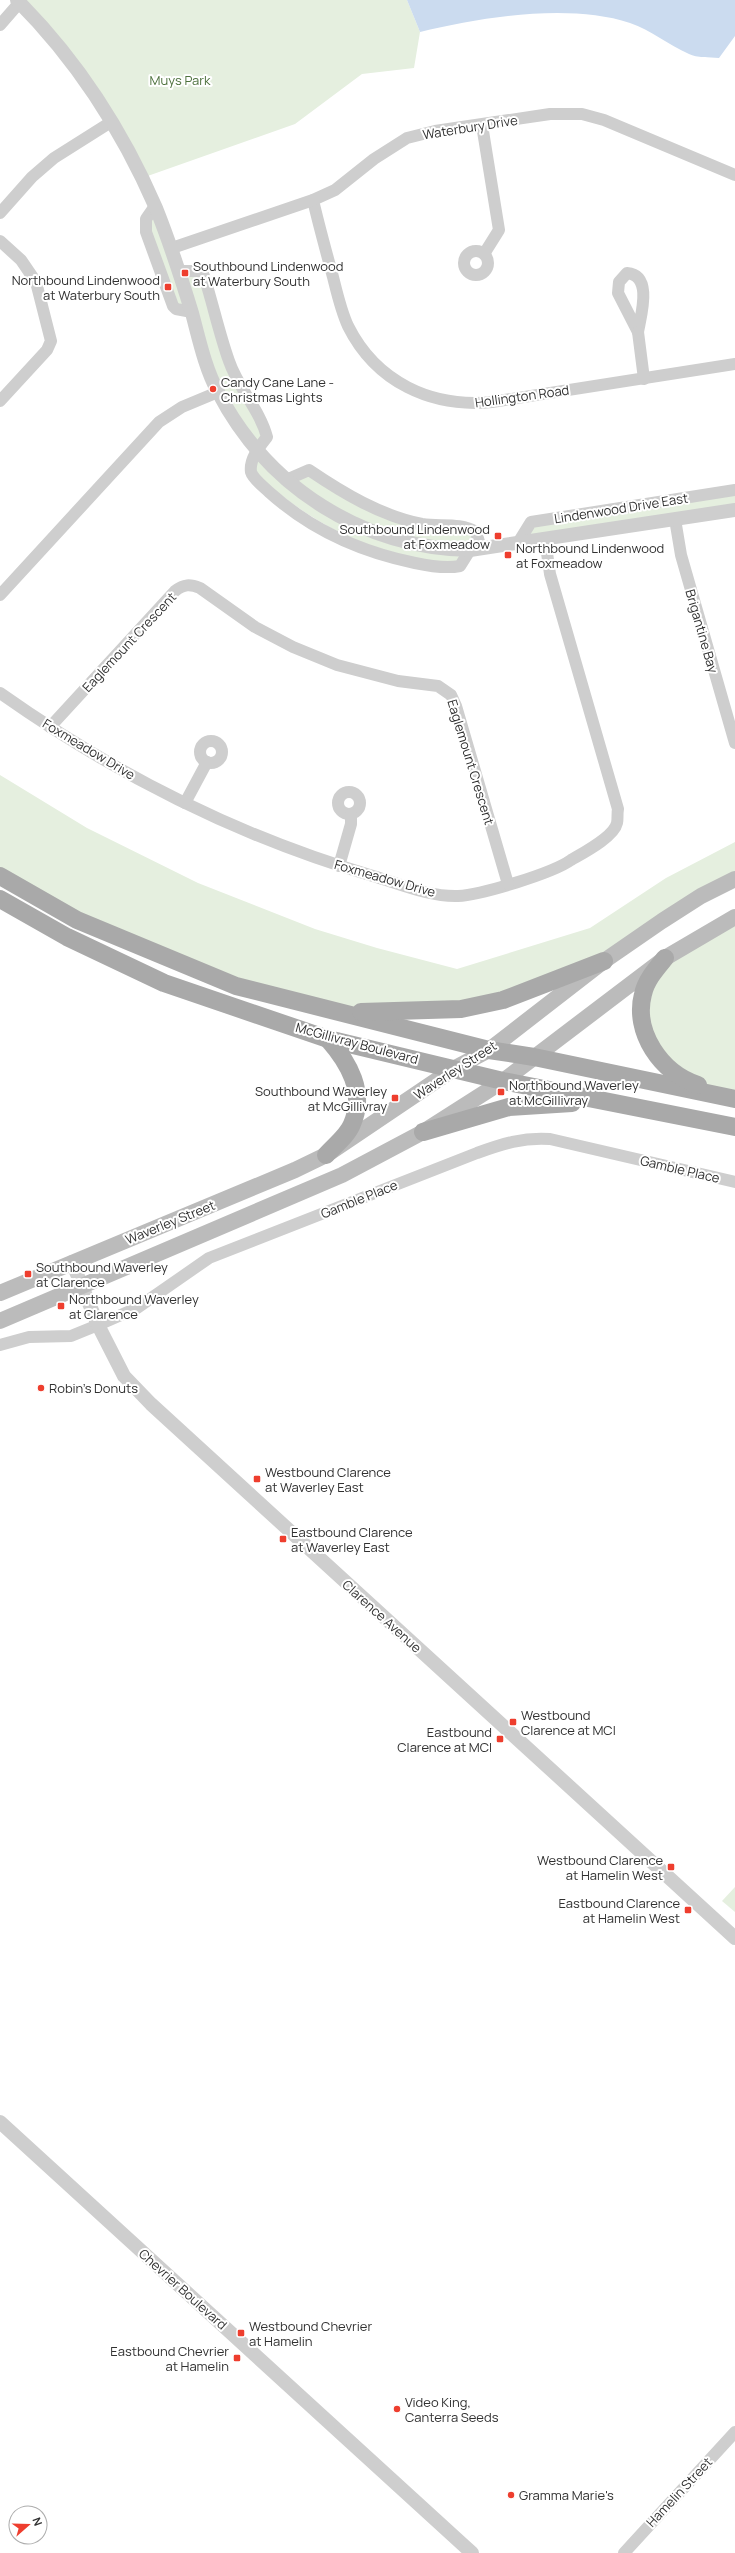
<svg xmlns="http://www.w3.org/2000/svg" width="735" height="2553" viewBox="0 0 735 2553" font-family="Manrope,sans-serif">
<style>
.green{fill:#e5efdf}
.water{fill:#cbdbef}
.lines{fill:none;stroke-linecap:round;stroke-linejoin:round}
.minor{stroke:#cecece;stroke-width:12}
.tertiary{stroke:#cecece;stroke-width:14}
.secondary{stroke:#bbb;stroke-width:16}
.primary{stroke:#a9a9a9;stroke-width:18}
.poi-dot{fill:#ee3e2e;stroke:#fff;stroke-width:1.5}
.labels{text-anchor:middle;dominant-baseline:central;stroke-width:4;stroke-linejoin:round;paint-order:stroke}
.park-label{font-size:13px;fill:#4c703c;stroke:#fff}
.street-label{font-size:13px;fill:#313131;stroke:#fff}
.poi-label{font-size:13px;fill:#313131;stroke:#fff;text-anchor:start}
</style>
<rect width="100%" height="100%" fill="#fff"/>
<g class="green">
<path d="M17 0H407L420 32 414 68 362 74 295 124 142 178 111 122Z"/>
<path d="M155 206 180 271H197L221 333 264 426 257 451 286 480 301 472 421 524 468 527 481 548C476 552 470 559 464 561 451 566 435 561 422 559 352 546 308 519 254 473L257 451 218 392 192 312 176 309 146 219Z"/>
<path d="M735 490V510L518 543 525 528Z"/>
<path d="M0 775 87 828 198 883 315 929 377 948 457 969 590 928 666 878 735 842V879L604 961 503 1000 336 1013 236 986 0 876Z"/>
<path d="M735 917V1096L677 1074 641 1016 665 958Z"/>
<path d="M735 1887V1912L722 1901Z"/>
</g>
<path class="water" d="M407 0H735V36L719 58C709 57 697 58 689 54 668 45 651 30 630 23 569 3 482 17 420 32Z"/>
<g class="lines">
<g class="minor">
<path d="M0 25 20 2"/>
<path d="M482 125 499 230 484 254"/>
<path d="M313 200C319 226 326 251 333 277 337 293 341 311 348 326 376 382 431 408 492 402L735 364"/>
<path d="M155 206 146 219V232L173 306 176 309 192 312"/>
<path d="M0 213 32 177 54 158 111 122"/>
<path d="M0 241 21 260 36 282 51 341 47 350 0 401"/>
<path d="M172 248 313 200 335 190 374 159 407 138 435 131 550 114H582L604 120 735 175"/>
<circle cx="476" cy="263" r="12"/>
<path d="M180 271H197L204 276C213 304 219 333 229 361 238 388 260 410 267 437 260 446 249 459 251 472 253 479 264 487 269 492 310 529 361 552 415 563 429 566 445 569 460 566L470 550"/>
<path d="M627 273C653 275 641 315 638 332L618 293 619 282Z"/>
<path d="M638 332 644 379"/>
<path d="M286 480 309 470C343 493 381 516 422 524 440 527 460 522 476 532L481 548"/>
<path d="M675 519 681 555 735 743"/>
<path d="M518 543 531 522 735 490"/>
<path d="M0 595 159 422 182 407 218 392"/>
<path d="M0 693C113 773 240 837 373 876 400 884 430 897 458 896 481 895 553 873 571 860 583 853 614 837 617 823 618 819 617 814 618 809L550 574 545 539"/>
<path d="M50 727 175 591C184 584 190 584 200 588L255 627 293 647 337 665 398 681 438 686 451 695 456 706 508 884"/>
<circle cx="211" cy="752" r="11"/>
<circle cx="349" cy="803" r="11"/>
<path d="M185 803 207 762"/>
<path d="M339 866 351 824V814"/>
<path d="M0 1345 29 1337 71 1336 98 1325 137 1308 209 1258 477 1153C502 1144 523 1137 550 1139L735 1182"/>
<path d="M624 2553 735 2432"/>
</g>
<g class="tertiary">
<path d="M17 0C76 59 123 132 156 208 170 243 181 277 192 313 199 339 205 368 218 392 268 488 363 548 470 550L735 510"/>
<path d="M72 1262 98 1325 124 1376 151 1404 735 1938"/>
<path d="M0 2122 472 2553"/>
</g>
<g class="secondary">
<path d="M0 1293 295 1170 326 1155 455 1068 489 1050 604 961 662 921 701 896 735 879"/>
<path d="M0 1321 342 1175 423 1132 503 1081 665 958 735 917"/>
</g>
<g class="primary">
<path d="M0 876 77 920 236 986 489 1050 534 1057 735 1099"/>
<path d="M0 899 67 937 164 983 328 1039 503 1081 735 1127"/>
<path d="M665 958C656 969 646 980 643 994 633 1032 661 1073 698 1085"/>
<path d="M361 1012 461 1009 503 1000 604 961"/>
<path d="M423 1132 509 1107 572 1103"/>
<path d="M326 1155C334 1146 348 1135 352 1124 366 1092 349 1063 328 1039"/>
</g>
</g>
<g class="poi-dot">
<rect x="181" y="269" width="8" height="8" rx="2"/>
<rect x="164" y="283" width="8" height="8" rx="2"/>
<circle cx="213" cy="389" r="4"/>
<rect x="494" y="532" width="8" height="8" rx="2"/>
<rect x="504" y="551" width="8" height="8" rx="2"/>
<rect x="497" y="1088" width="8" height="8" rx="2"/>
<rect x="391" y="1094" width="8" height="8" rx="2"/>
<rect x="24" y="1270" width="8" height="8" rx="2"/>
<rect x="57" y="1302" width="8" height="8" rx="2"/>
<circle cx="41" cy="1388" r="4"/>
<rect x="253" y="1475" width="8" height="8" rx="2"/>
<rect x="279" y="1535" width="8" height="8" rx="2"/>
<rect x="509" y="1718" width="8" height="8" rx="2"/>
<rect x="496" y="1735" width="8" height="8" rx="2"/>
<rect x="667" y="1863" width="8" height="8" rx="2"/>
<rect x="684" y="1906" width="8" height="8" rx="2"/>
<rect x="237" y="2329" width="8" height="8" rx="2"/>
<rect x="233" y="2354" width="8" height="8" rx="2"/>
<circle cx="397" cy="2409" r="4"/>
<circle cx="511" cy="2495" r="4"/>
</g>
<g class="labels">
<g class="park-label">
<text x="180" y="80">Muys Park</text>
</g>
<g class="street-label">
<text transform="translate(470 127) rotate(-9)">Waterbury Drive</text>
<text transform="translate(522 396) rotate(-8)">Hollington Road</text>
<text transform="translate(621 508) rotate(-9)">Lindenwood Drive East</text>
<text transform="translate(702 631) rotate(74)">Brigantine Bay</text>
<text transform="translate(129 642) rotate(-47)">Eaglemount Crescent</text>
<text transform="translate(89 749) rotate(31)">Foxmeadow Drive</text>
<text transform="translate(471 762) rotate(73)">Eaglemount Crescent</text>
<text transform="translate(385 878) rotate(16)">Foxmeadow Drive</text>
<text transform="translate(357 1043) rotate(15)">McGillivray Boulevard</text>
<text transform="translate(455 1070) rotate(-33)">Waverley Street</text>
<text transform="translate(680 1169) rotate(13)">Gamble Place</text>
<text transform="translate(359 1199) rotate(-22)">Gamble Place</text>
<text transform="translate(170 1222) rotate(-22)">Waverley Street</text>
<text transform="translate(382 1616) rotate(42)">Clarence Avenue</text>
<text transform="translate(183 2289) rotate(42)">Chevrier Boulevard</text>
<text transform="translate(679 2492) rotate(-47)">Hamelin Street</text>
</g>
<g class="poi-label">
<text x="193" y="266">Southbound Lindenwood<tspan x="193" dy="15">at Waterbury South</tspan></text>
<text x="160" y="280" text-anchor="end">Northbound Lindenwood<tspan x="160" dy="15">at Waterbury South</tspan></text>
<text x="221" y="382">Candy Cane Lane -<tspan x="221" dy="15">Christmas Lights</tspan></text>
<text x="490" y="529" text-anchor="end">Southbound Lindenwood<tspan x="490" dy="15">at Foxmeadow</tspan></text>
<text x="516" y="548">Northbound Lindenwood<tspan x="516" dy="15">at Foxmeadow</tspan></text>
<text x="509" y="1085">Northbound Waverley<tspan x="509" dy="15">at McGillivray</tspan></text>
<text x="387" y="1091" text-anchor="end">Southbound Waverley<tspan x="387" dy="15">at McGillivray</tspan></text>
<text x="36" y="1267">Southbound Waverley<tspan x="36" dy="15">at Clarence</tspan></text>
<text x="69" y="1299">Northbound Waverley<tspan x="69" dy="15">at Clarence</tspan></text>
<text x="49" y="1388">Robin's Donuts</text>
<text x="265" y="1472">Westbound Clarence<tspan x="265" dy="15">at Waverley East</tspan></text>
<text x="291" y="1532">Eastbound Clarence<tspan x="291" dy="15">at Waverley East</tspan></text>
<text x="521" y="1715">Westbound<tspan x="521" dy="15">Clarence at MCI</tspan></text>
<text x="492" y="1732" text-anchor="end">Eastbound<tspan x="492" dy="15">Clarence at MCI</tspan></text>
<text x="663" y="1860" text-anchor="end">Westbound Clarence<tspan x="663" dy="15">at Hamelin West</tspan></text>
<text x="680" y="1903" text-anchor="end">Eastbound Clarence<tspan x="680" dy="15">at Hamelin West</tspan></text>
<text x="249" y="2326">Westbound Chevrier<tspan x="249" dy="15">at Hamelin</tspan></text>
<text x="229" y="2351" text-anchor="end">Eastbound Chevrier<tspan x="229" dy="15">at Hamelin</tspan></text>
<text x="405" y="2402">Video King,<tspan x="405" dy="15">Canterra Seeds</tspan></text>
<text x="519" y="2495">Gramma Marie's</text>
</g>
</g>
<g transform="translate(28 2525) rotate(70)"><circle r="19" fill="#ffffff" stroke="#adadad"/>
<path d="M0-3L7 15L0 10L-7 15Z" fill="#ee3e2e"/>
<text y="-6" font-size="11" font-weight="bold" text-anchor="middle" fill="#313131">N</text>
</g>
</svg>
